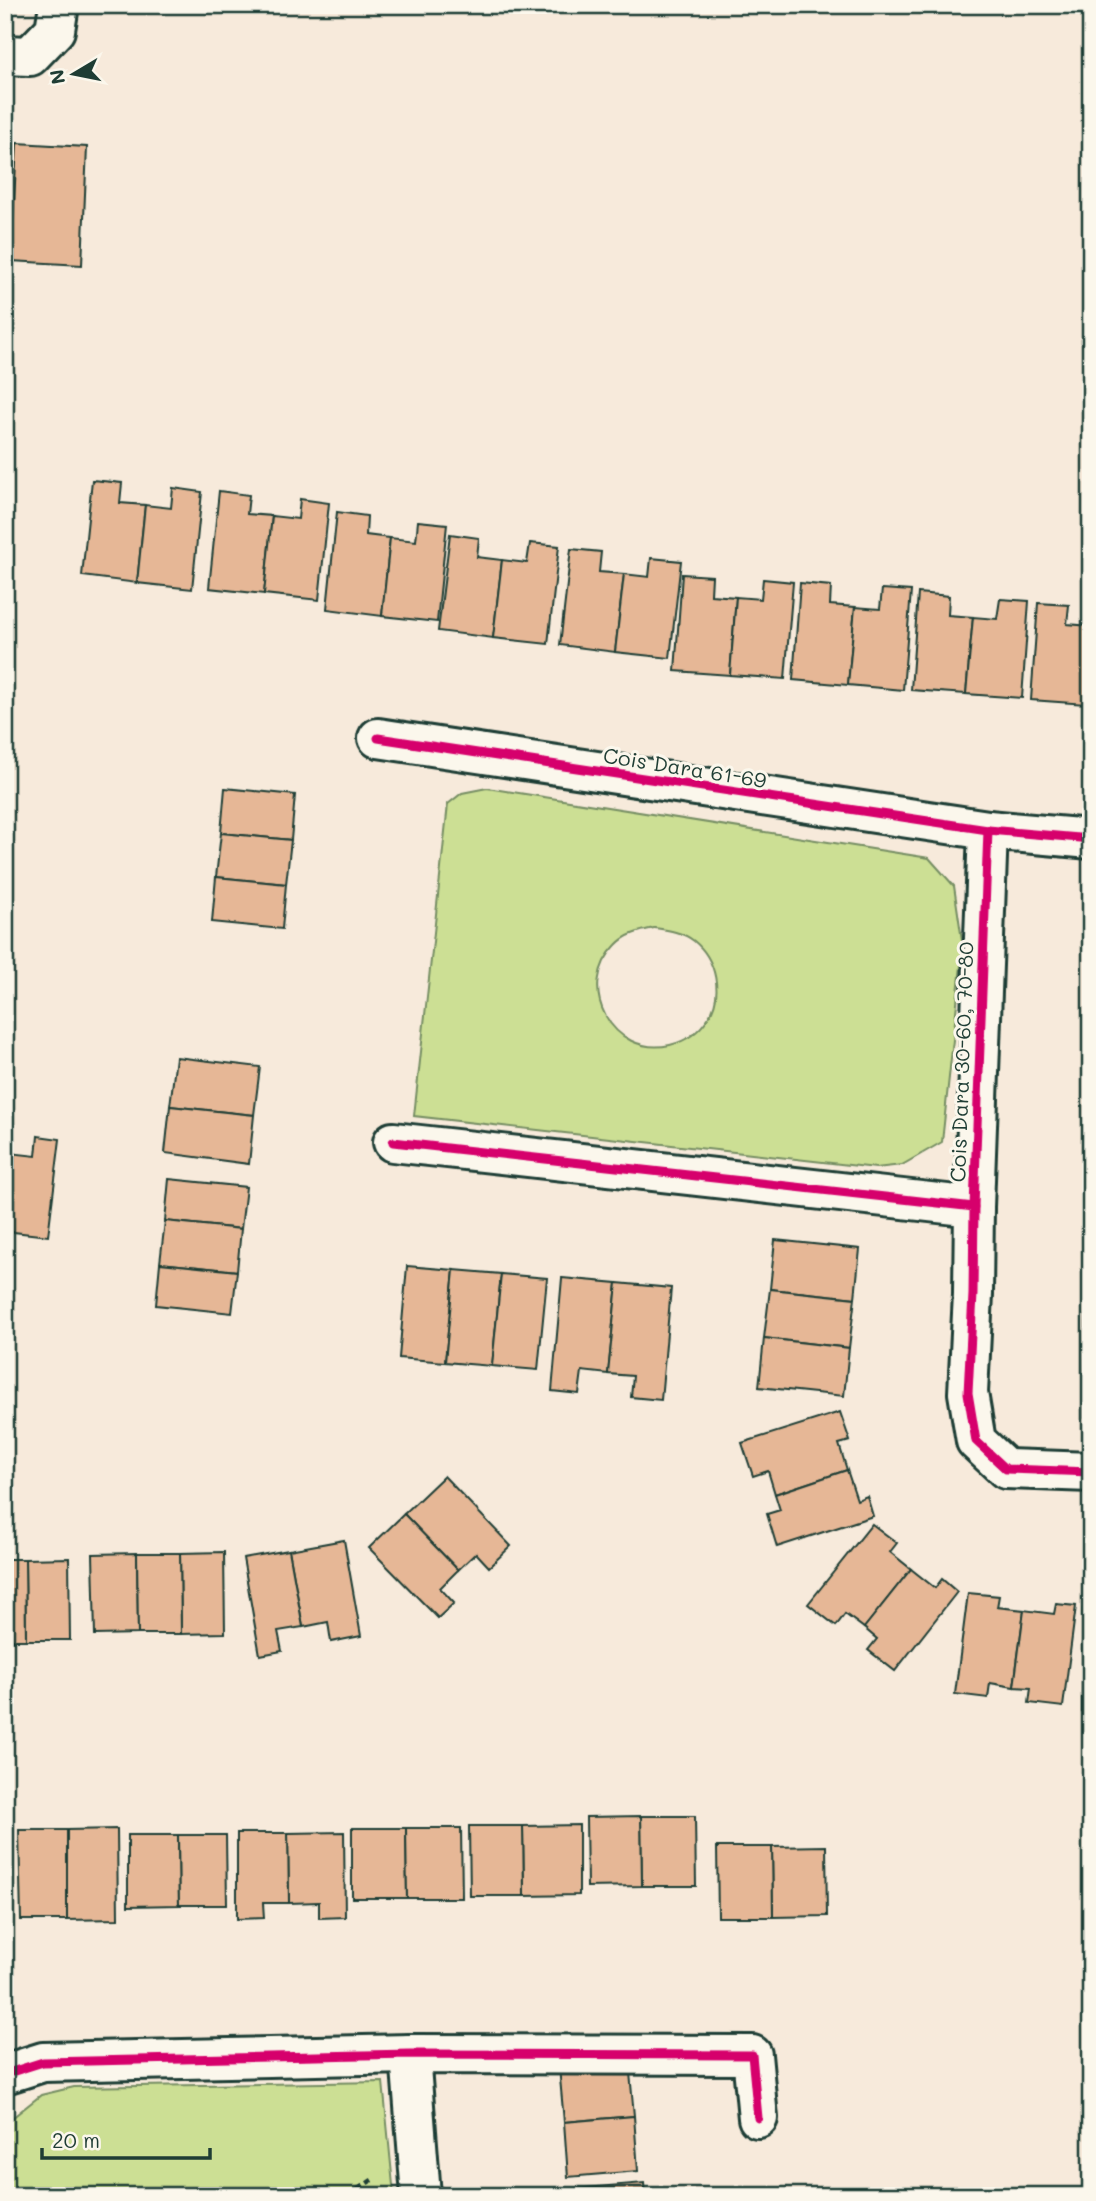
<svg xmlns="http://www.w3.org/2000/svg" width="1096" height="2201" viewBox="0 0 1096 2201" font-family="Mali,sans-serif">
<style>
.green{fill:#ccdf94;stroke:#768e64;stroke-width:2;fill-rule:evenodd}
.building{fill:#e6b796;stroke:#1f3d34;stroke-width:2}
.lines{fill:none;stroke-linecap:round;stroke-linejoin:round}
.minor-casing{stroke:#1f3d34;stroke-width:44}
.path{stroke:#1f3d34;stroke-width:4.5;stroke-dasharray:7 5;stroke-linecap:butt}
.minor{stroke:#fbf7ec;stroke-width:38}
.cycleway-casing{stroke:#fbf7ec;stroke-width:13}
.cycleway{stroke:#d6006c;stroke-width:9}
.labels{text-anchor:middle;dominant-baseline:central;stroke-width:6;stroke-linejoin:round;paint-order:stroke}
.street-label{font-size:21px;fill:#1f3d34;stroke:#fbf7ec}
</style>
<rect width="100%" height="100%" fill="#f7eadb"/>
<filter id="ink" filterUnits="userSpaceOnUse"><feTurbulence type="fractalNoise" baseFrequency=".0143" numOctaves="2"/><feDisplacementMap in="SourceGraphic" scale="14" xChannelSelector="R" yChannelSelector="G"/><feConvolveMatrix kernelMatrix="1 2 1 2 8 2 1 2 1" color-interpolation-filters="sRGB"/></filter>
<g filter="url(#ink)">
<g class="green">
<path d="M487 788 929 858 954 886 963 947 942 1142 902 1165 876 1168 414 1116 448 804 462 793ZM654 928C668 930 683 932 694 941 716 959 724 994 708 1018 699 1032 687 1041 670 1045 612 1058 574 987 616 945 626 934 640 931 654 928Z"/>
<path d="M383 2082 394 2196H5L7 2122 41 2095 74 2087Z"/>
</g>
<g class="building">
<path d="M17 143 87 147 82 265 11 261Z"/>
<path d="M92 480 122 483 120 503 145 505 137 583 82 576Z"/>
<path d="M173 488 202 492 192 589 137 583 145 505 171 508Z"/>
<path d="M219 491 249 495 247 514 272 516 264 594 209 588Z"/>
<path d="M300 499 329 503 319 600 264 594 272 516 298 519Z"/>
<path d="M337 512 367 516 366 535 390 538 382 616 327 609Z"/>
<path d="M418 521 447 524 437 622 382 616 390 538 416 541Z"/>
<path d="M450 534 479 538 477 557 502 560 493 638 438 631Z"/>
<path d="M530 543 559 546 548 644 493 638 502 560 527 563Z"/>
<path d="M571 549 601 552 599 572 624 574 615 652 560 645Z"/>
<path d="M651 558 681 561 670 658 615 652 624 574 649 577Z"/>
<path d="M682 574 712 576 711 595 736 597 730 675 675 671Z"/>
<path d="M763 579 793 582 785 679 730 675 736 597 761 599Z"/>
<path d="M800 583 831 586 830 605 855 607 848 685 793 680Z"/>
<path d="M882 589 911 591 903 690 848 685 855 607 880 609Z"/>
<path d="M918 593 949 596 948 615 973 617 966 694 911 690Z"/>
<path d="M1000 599 1029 601 1022 698 966 694 973 617 997 619Z"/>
<path d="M1038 603 1069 605 1067 624 1091 626 1086 704 1031 700Z"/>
<path d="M1091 646V705L1086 704Z"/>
<path d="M225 788 295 795 291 840 221 833Z"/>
<path d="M221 833 291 840 286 884 216 877Z"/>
<path d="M216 877 286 884 282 929 212 922Z"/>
<path d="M176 1057 260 1067 254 1115 170 1106Z"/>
<path d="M170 1106 254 1115 249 1164 165 1153Z"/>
<path d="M38 1136 60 1139 48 1236 5 1231V1193L10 1153 36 1156Z"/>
<path d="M169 1179 246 1187 241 1229 165 1221Z"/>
<path d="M165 1221 241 1229 237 1271 160 1263Z"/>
<path d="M775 1240 860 1249 855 1298 770 1289Z"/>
<path d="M160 1263 237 1271 232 1313 156 1305Z"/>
<path d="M407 1266 454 1270 445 1362 399 1358Z"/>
<path d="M454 1270 501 1274 492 1366 445 1362Z"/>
<path d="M501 1274 547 1278 538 1370 492 1366Z"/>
<path d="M562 1278 617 1283 608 1374 582 1371 579 1394 552 1391Z"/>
<path d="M617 1283 671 1288 661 1400 631 1397 633 1376 608 1374Z"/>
<path d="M1087 1285H1091V1329H1086Z"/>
<path d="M770 1289 855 1298 849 1348 764 1338Z"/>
<path d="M1086 1329H1091V1374L1085 1373Z"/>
<path d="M764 1338 849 1348 844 1396 759 1387Z"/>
<path d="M1085 1373 1091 1374V1418H1085Z"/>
<path d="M840 1412 850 1441 839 1444 847 1470 775 1494 768 1471 753 1476 742 1443Z"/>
<path d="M847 1470 857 1500 867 1496 873 1516 777 1547 767 1514 780 1510 775 1494Z"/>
<path d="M444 1476 511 1546 489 1567 476 1553 458 1570 404 1514Z"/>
<path d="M404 1514 458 1570 440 1588 454 1603 438 1618 369 1548Z"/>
<path d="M872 1524 897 1543 890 1552 911 1569 864 1628 845 1614 836 1626 808 1604Z"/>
<path d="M344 1540 361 1636 331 1642 328 1622 303 1627 289 1550Z"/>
<path d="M289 1550 303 1627 278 1631 282 1651 260 1655 243 1558Z"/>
<path d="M224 1552 225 1633 181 1634 180 1553Z"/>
<path d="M137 1553 138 1634 95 1635 93 1554Z"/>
<path d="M137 1553H180L181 1634H138Z"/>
<path d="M69 1558 70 1640H26L25 1559Z"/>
<path d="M5 1559H25L26 1640H5Z"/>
<path d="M911 1569 935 1588 942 1579 957 1592 895 1671 868 1650 877 1639 864 1628Z"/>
<path d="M968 1593 999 1596 997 1607 1024 1610 1014 1687 990 1683 988 1698 955 1694Z"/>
<path d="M1056 1604 1076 1606 1063 1707 1029 1703 1031 1688 1014 1687 1024 1610 1054 1614Z"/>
<path d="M1083 1609H1091V1712H1082Z"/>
<path d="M641 1816H695L696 1886H642Z"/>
<path d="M641 1816 642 1886 587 1887 586 1817Z"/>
<path d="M579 1825V1895L524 1896 523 1826Z"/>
<path d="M469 1826H523L524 1896H470Z"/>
<path d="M352 1828H406L407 1898H352Z"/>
<path d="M406 1828H461L462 1898H407Z"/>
<path d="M117 1829 118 1919 67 1920V1830Z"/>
<path d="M19 1830H67V1920H21Z"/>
<path d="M344 1832 345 1917 319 1918V1902L289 1903 288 1833Z"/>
<path d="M237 1833H288L289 1903H263L264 1918 237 1919Z"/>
<path d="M128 1835H178L179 1905 128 1906Z"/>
<path d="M178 1835H226L227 1905H179Z"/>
<path d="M826 1846 827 1916 773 1917 772 1847Z"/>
<path d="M717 1847H772L773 1917H718Z"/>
<path d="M629 2062 634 2116 564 2122 559 2067Z"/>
<path d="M634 2116 638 2171 568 2177 564 2122Z"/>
<path d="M644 2183 645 2196H575L574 2189Z"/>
</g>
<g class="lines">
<defs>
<g id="minor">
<path d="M5 55 30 56 55 30 59 5"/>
<path d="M378 738 988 830"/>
<path d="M1091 839 988 830 974 1207 973 1294 968 1393 976 1441 1006 1469 1091 1472"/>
<path d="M393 1142 974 1207"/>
<path d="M410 2054 421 2196"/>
<path d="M5 2074 43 2062 410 2054 752 2055 758 2118"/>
</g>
</defs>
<use href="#minor" class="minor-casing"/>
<path class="path" d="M347 2196 372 2180"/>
<use href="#minor" class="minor"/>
<defs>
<g id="cycleway">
<path d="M378 738 988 830"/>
<path d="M1091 839 988 830 974 1207 973 1294 968 1393 976 1441 1006 1469 1091 1472"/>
<path d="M393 1142 974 1207"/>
<path d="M5 2074 43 2062 410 2054 752 2055 758 2118"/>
</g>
</defs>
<use href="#cycleway" class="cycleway-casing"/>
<use href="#cycleway" class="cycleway"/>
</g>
</g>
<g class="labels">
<g class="street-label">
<text transform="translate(685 767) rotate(9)">Cois Dara 61-69</text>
<text transform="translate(961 1062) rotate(-88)">Cois Dara 30-60, 70-80</text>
</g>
</g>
<rect width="1096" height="2201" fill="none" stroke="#fbf7ec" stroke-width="28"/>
<rect x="14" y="14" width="1068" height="2173" fill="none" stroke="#1f3d34" stroke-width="2.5" filter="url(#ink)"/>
<g transform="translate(74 74) rotate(260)" stroke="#fbf7ec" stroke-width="5" paint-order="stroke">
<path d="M0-5L12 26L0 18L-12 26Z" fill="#1f3d34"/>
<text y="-10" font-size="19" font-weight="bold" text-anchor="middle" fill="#1f3d34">N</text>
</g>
<path d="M42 2148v10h168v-10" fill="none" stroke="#1f3d34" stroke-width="3.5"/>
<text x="52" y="2148" font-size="21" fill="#1f3d34" stroke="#fbf7ec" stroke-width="5" paint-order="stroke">20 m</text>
</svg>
